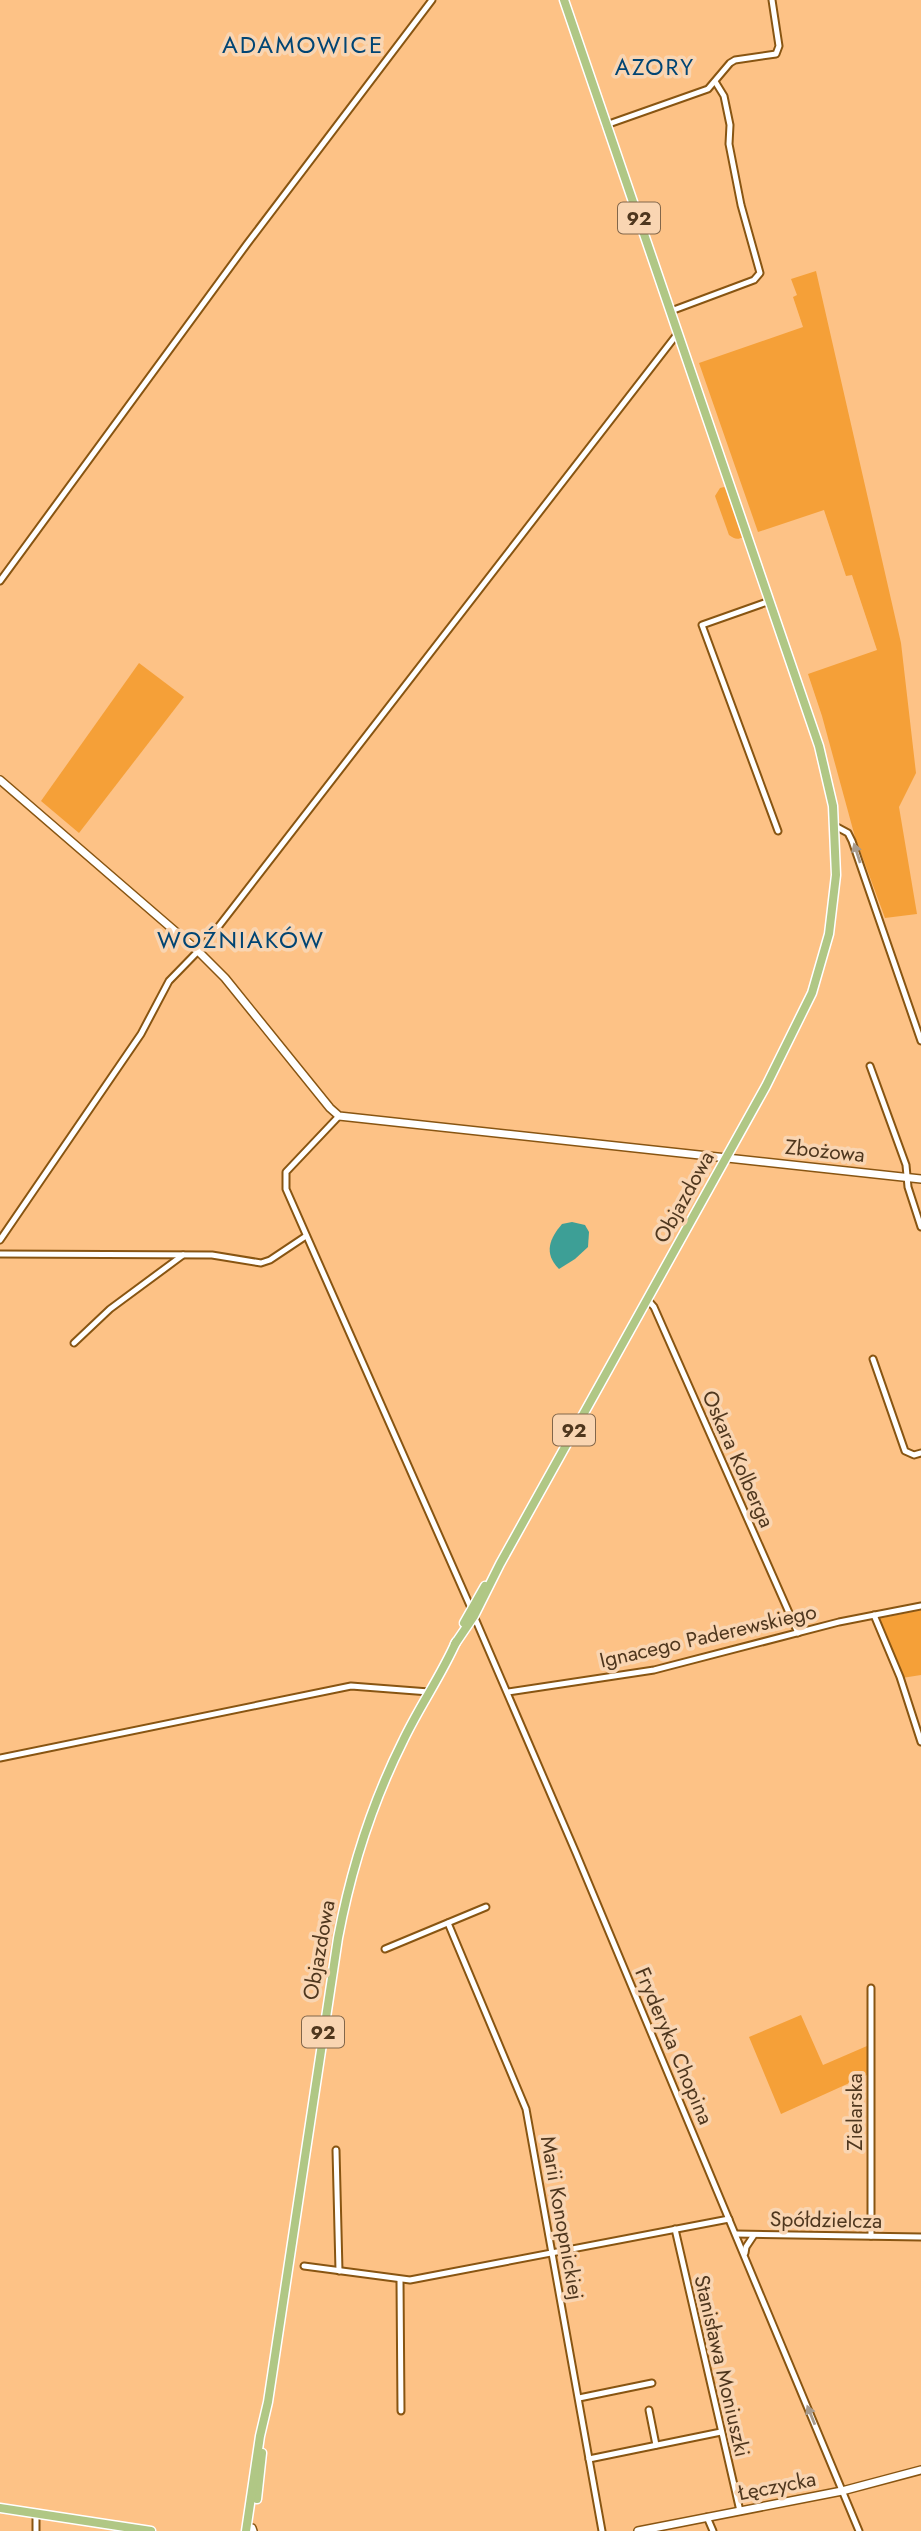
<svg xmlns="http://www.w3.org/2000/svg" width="921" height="2531" viewBox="0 0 921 2531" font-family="Jost,sans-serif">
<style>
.green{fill:#f5a038}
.water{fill:#3d9f96}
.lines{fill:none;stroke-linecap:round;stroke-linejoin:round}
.street-casing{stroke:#885512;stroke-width:9}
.secondary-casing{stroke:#885512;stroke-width:10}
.primary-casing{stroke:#fff;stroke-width:11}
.street{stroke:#fff;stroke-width:5}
.secondary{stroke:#fff;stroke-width:7}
.primary{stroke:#b0c785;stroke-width:8}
.oneway{fill:#a79b8e}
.labels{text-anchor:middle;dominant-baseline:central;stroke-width:7;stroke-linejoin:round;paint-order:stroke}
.shield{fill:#f9d5b2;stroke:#82664a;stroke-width:2}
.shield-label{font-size:19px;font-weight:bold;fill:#4f371e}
.street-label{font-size:21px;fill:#4f371e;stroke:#f9d5b2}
.neighbourhood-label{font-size:23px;letter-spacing:2px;fill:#004574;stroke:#f9d5b2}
.quarter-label{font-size:24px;letter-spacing:2px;fill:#004574;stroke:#f9d5b2}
</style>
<rect width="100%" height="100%" fill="#fdc286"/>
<g class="green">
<path d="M816 271 901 643 916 773 899 807 917 914 885 918 855 837 822 716 808 674 877 650 852 575 846 576 824 510 758 532 699 363 803 327 793 297 797 295 791 279Z"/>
<path d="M724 487 728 490 743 537C738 540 734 539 729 535L715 496 720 488Z"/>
<path d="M139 663 184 697 79 833 41 801Z"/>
<path d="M921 1610V1675L902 1678 877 1619Z"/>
<path d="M801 2015 823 2065 867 2046V2075L781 2114 749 2037Z"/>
</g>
<path class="water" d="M572 1222 585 1225 589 1232 588 1247 575 1259 559 1269C543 1253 550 1238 562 1224Z"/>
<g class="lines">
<defs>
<g id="street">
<path d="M606 125 708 89 730 63 735 60 776 54 779 46 772 0"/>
<path d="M671 311 754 280 760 273 741 205 729 144 730 125 724 96 716 83"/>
<path d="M0 581 247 244 432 0"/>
<path d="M770 601 702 625 778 831"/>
<path d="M835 826 848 833 852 841 921 1041"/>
<path d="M870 1066 906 1165 908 1187 921 1227"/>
<path d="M339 1116 286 1172V1189L471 1608"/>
<path d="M0 1240 141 1034 169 981 205 944 678 333"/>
<path d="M0 1254 212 1255 261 1263 270 1260 306 1236"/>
<path d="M647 1299 654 1307 798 1633"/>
<path d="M74 1343 110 1309 183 1255"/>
<path d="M873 1359 905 1451 914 1455 921 1453"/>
<path d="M874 1615 900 1677 921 1742"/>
<path d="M474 1616 576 1853 859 2531"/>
<path d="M508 1692 654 1670 839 1622 921 1606"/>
<path d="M0 1758 351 1686 429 1692"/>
<path d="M448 1923 526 2109 602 2531"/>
<path d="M385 1949 486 1907"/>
<path d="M336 2150 339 2271"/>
<path d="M675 2229 740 2511"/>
<path d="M736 2234 921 2237"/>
<path d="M871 2236V1988"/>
<path d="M745 2253 746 2247 754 2235"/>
<path d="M304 2266 410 2280 729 2219"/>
<path d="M400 2280 401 2411"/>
<path d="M579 2398 652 2383"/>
<path d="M649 2410 656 2445"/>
<path d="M589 2459 721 2432"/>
<path d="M36 2514V2531"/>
<path d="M707 2517 713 2531"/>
</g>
<g id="secondary">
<path d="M0 780 198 951 225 978 330 1108 339 1116 921 1179"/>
<path d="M252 2528 253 2531"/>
<path d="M638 2531 842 2491 921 2470"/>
</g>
<g id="primary">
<path d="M464 1623 485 1586"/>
<path d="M455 1644 474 1616 500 1564 766 1086 812 993 829 934 836 875 833 806 819 746 564 0"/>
<path d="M257 2499 262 2453"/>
<path d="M0 2508 151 2531"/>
<path d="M246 2531 260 2436 268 2402 338 1938C351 1869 372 1803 403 1741 419 1707 441 1676 456 1642"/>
</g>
</defs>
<use href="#street" class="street-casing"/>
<use href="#secondary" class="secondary-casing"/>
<use href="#primary" class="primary-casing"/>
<use href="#street" class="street"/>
<use href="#secondary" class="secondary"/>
<use href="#primary" class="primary"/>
</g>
<defs><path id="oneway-solid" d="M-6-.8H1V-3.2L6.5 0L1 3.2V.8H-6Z" transform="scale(1.75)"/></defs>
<g class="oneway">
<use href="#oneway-solid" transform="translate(857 853) rotate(-108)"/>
<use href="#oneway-solid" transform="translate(811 2415) rotate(-112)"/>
</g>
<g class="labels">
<g class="shield">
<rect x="618" y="202.5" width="42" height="31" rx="5"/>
<rect x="553" y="1414.5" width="42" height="31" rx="5"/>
<rect x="302" y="2016.5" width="42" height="31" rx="5"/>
</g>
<g class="shield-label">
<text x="639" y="218">92</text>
<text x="574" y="1430">92</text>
<text x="323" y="2032">92</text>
</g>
<g class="street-label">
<text transform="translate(825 1151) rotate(6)">Zbożowa</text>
<text transform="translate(684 1197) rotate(-61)">Objazdowa</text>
<text transform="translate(738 1459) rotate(66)">Oskara Kolberga</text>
<text transform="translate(708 1636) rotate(-13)">Ignacego Paderewskiego</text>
<text transform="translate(319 1950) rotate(-80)">Objazdowa</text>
<text transform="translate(674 2046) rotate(67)">Fryderyka Chopina</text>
<text transform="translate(855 2112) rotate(-90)">Zielarska</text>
<text transform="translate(562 2218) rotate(80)">Marii Konopnickiej</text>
<text transform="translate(826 2220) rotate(1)">Spółdzielcza</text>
<text transform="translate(722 2366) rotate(77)">Stanisława Moniuszki</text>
<text transform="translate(777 2486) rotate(-11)">Łęczycka</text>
</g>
<g class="neighbourhood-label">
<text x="655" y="67">AZORY</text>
</g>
<g class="quarter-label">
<text x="303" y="44">ADAMOWICE</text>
<text x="241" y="939">WOŹNIAKÓW</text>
</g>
</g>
</svg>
